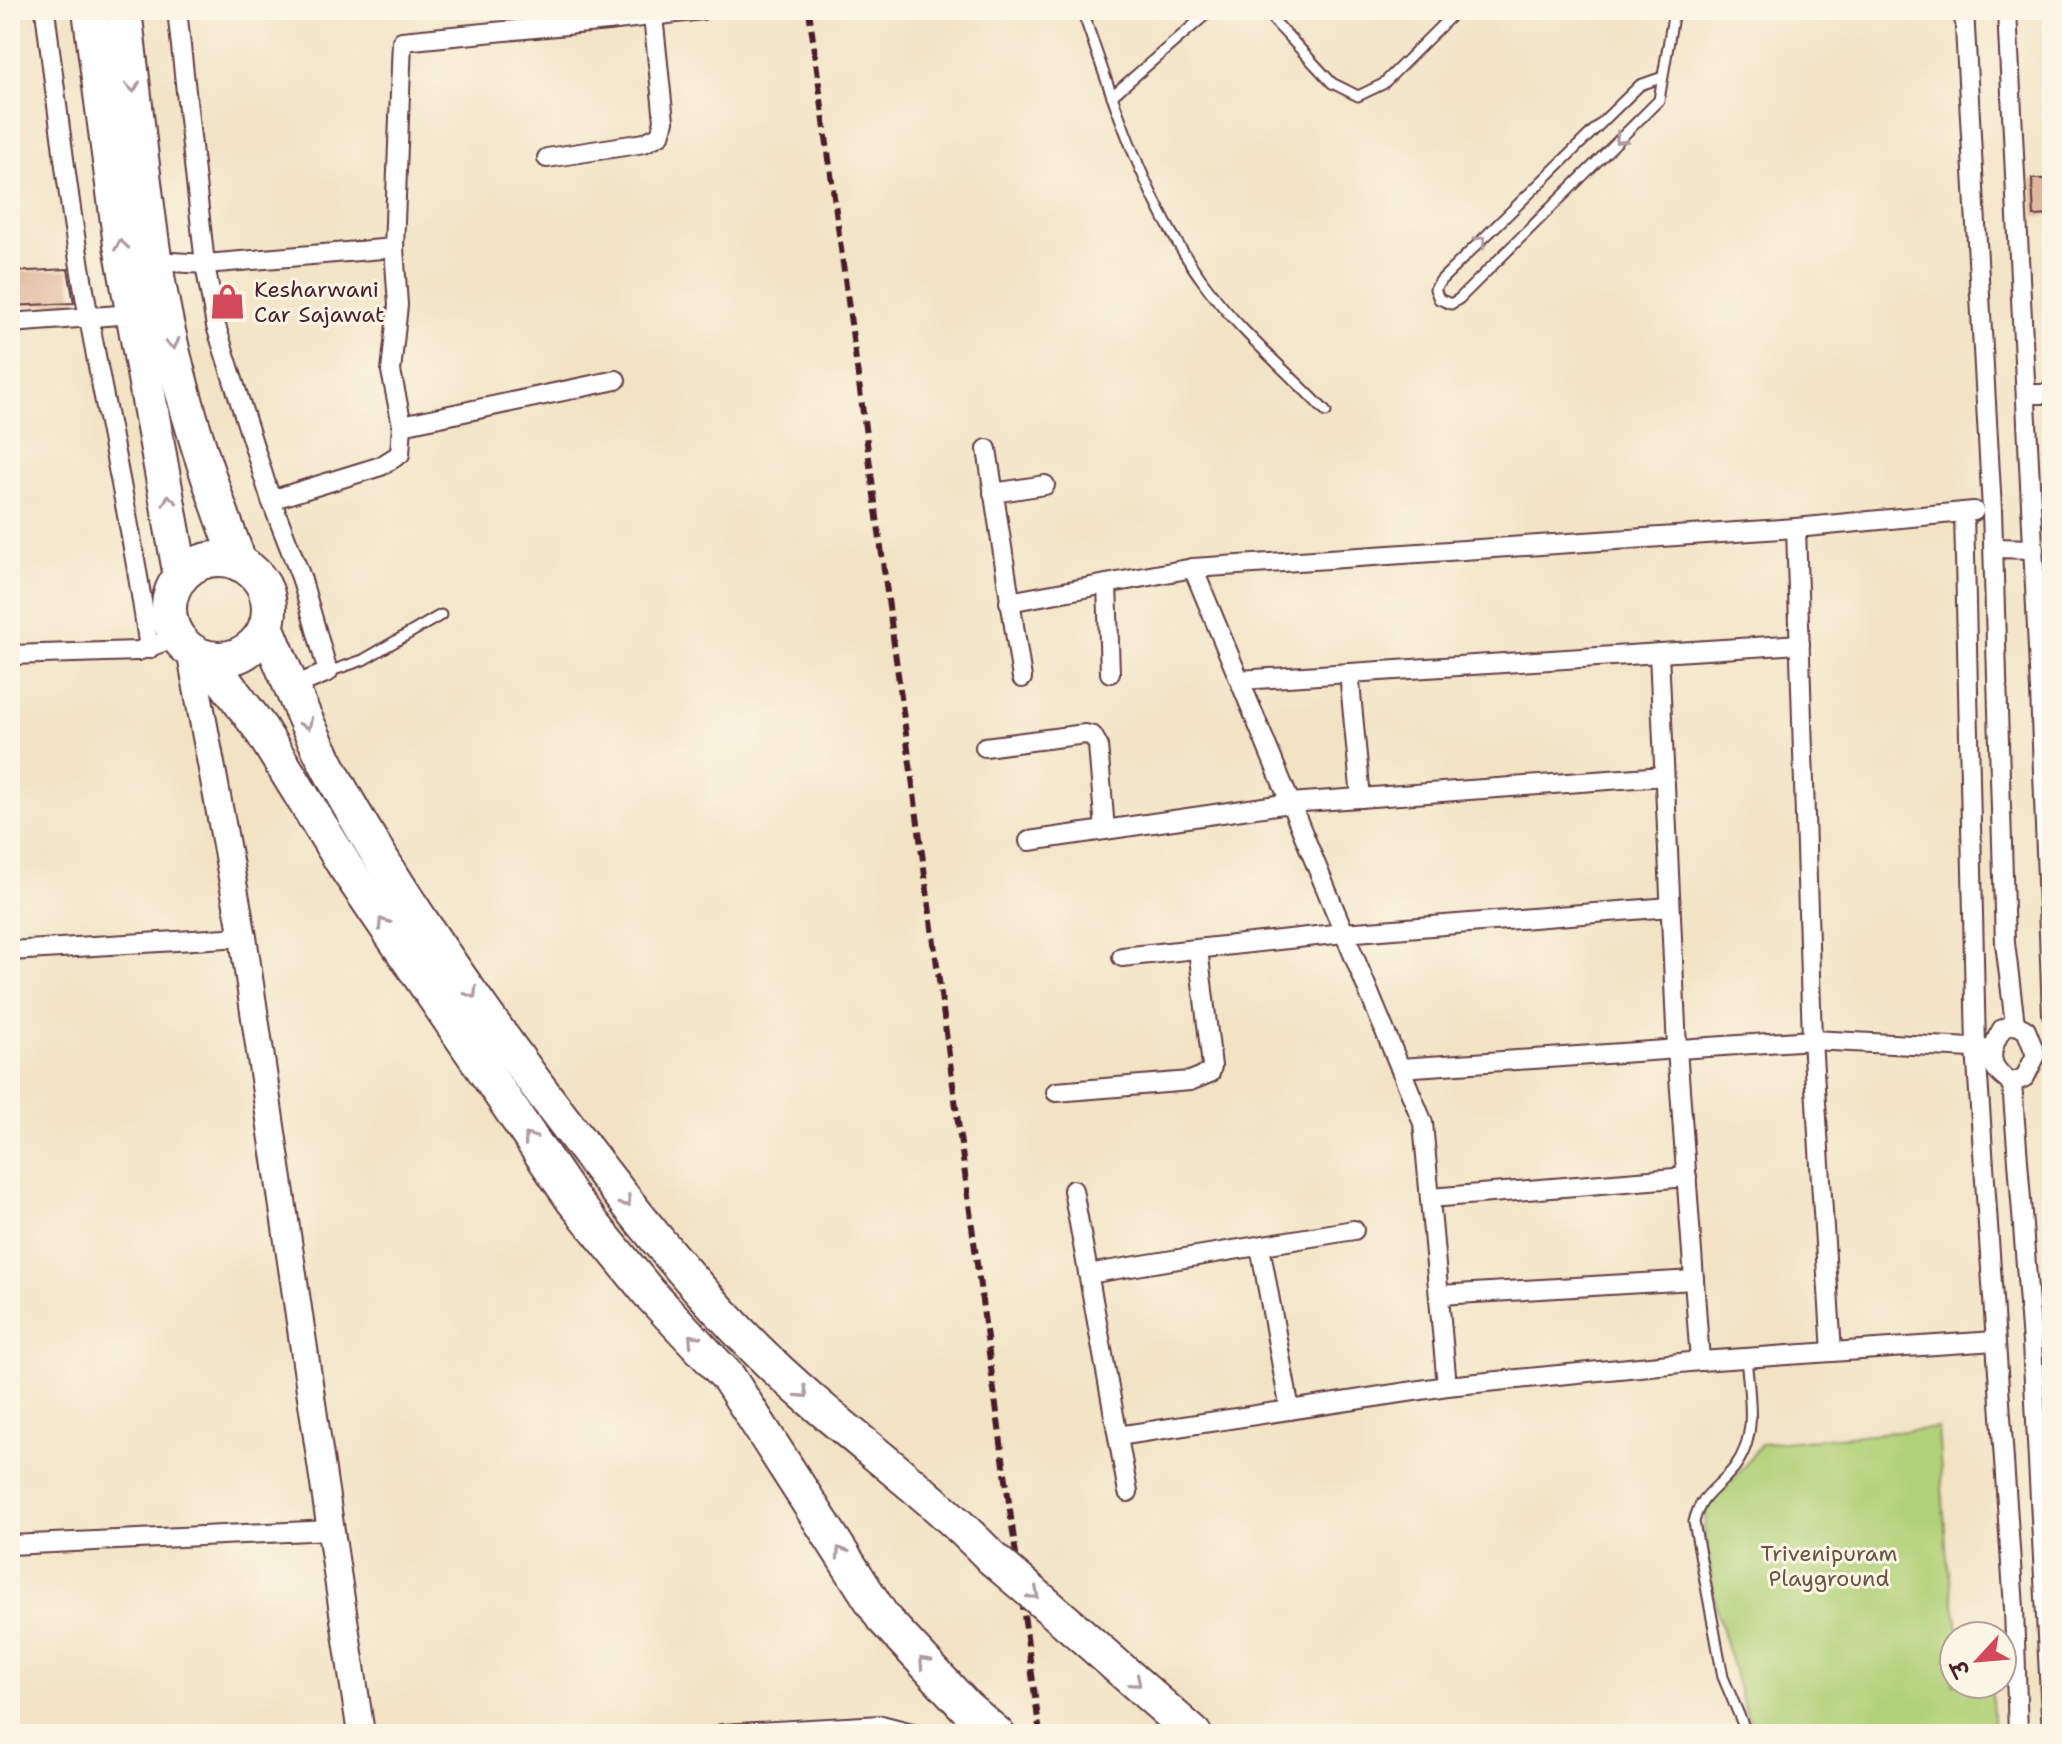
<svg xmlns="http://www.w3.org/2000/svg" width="2062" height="1744" viewBox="0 0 2062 1744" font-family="'Shantell Sans','Playpen Sans Deva',sans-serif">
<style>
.green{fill:#b1d178;stroke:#7e7852;stroke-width:2}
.building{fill:#dbad91}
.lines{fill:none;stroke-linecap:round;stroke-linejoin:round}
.lane-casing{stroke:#633c42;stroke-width:13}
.street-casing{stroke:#633c42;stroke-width:22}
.secondary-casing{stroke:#633c42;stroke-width:30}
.highway-casing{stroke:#633c42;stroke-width:38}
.lane{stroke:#fff;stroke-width:9}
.street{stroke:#fff;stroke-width:18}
.secondary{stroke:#fff;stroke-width:26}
.highway{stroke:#fff;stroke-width:34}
.rail{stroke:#4a1f2b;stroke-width:6;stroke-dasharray:12 6;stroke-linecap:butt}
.highway-bridge-casing{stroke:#633c42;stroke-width:38;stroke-linecap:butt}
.highway-bridge{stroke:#fff;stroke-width:34}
.oneway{stroke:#ae9aa0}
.labels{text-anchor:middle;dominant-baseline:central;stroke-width:6;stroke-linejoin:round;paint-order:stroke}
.poi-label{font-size:22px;fill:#4a1f2b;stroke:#fcf5e5;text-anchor:start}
.park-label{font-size:22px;fill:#695442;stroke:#fcf5e5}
</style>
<rect width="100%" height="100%" fill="#fcf5e5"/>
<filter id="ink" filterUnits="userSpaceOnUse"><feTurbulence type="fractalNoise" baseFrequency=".0125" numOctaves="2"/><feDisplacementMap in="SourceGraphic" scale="16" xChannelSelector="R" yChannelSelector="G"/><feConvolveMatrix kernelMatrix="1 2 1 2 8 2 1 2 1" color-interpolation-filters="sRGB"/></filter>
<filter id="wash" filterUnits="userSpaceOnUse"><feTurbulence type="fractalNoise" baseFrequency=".006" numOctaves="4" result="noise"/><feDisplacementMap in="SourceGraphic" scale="32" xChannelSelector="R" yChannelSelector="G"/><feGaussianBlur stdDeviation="1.8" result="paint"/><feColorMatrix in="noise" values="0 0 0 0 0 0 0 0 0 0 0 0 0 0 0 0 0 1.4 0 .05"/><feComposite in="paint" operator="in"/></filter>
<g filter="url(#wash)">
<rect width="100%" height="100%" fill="#f2e3c5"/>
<path class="green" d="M1938 1428 1947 1559 1959 1636H1954V1684H1991L1994 1734H1760L1746 1714 1717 1612 1704 1529 1707 1506 1733 1481 1761 1444Z"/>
<g id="blocks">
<g class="building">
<path d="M2032 179H2052V215L2034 216Z"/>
<path d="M68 269 74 303 10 306V272Z"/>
</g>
</g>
</g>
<g filter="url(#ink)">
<use href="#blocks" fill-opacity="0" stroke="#633c42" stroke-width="2"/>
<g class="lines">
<defs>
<g id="lane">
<path d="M1082 10C1115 104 1144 202 1204 283 1238 330 1286 370 1326 412"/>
<path d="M1264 10 1332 83 1358 96 1383 84 1457 10"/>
<path d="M1663 77 1640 85 1441 280 1435 289 1439 299 1451 304 1459 299 1659 100 1674 10"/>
<path d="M1112 96 1211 10"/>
<path d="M328 672 363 660 441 615"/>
<path d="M1746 1358C1749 1395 1759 1436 1734 1468 1718 1488 1700 1495 1694 1522L1723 1677 1747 1734"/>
</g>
<g id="street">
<path d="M45 10C58 113 70 216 89 318 109 429 134 537 149 649"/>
<path d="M177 10 205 264 216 326 271 500 301 577 328 672 292 687"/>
<path d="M1964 10 1992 510 2005 943 2015 1024"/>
<path d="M2007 10 2040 690 2052 1014"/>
<path d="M608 21 702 10"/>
<path d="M547 158 644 143 660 135 664 121 653 16"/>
<path d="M155 261 205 264 394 248"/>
<path d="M10 323 133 314"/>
<path d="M2027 394H2052"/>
<path d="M402 425 616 380"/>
<path d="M987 449 1022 678"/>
<path d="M993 493 1045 485"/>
<path d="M271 500 381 466 400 454 402 425 391 371 398 305 394 248 402 41 608 21 607 10"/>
<path d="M1964 512 1976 1048 2014 1608 2018 1734"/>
<path d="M1796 528 1812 1040 1832 1352"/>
<path d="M1994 548 2034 549"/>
<path d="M1193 568 1423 1123 1447 1386 1700 1361 1995 1341"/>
<path d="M1107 584 1110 673"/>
<path d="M1009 602 1193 568 1796 528 1974 511"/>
<path d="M1659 653 1677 1049 1700 1361"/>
<path d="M10 655 138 651 177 637"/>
<path d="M1349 673 1361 798"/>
<path d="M1240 680 1800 644"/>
<path d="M985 747 1085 734 1093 736 1098 745 1105 830"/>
<path d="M1029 841 1290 803 1664 776"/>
<path d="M10 951 243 937"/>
<path d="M1122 957 1344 933 1670 907"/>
<path d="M2015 1024 2026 1030 2036 1055 2025 1077 2012 1083C1987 1068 1988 1052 2002 1029Z"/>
<path d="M1400 1068 1812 1040 1992 1049"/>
<path d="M2012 1083 2032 1343 2052 1734"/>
<path d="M1056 1092 1190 1081 1210 1073 1212 1066 1198 949"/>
<path d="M1073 1190 1128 1492"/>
<path d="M1430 1198 1687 1177"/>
<path d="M1260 1246 1290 1410"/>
<path d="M1088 1274 1354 1230"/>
<path d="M1440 1295 1694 1280"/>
<path d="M1118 1436 1447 1386"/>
<path d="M10 1545 330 1530"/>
<path d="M722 1734 881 1725 916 1734"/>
</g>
<path id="secondary" d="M190 650 243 937 361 1734"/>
<g id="highway">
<path d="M90 10 121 245 181 577"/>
<path d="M124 10C134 93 142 176 154 258 170 362 202 466 240 564"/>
<circle cx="219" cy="609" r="50"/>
<path d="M266 626C287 677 307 727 333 776 391 883 464 986 536 1084 605 1176 675 1268 756 1349 831 1424 919 1482 992 1558"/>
<path d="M207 658 260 728 345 866 573 1200 650 1294 728 1377 883 1618 966 1707 997 1734"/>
<path d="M1077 1631 1194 1734"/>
</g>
</defs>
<use href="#lane" class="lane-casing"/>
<use href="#street" class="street-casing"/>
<use href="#secondary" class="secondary-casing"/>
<use href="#highway" class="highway-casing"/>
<use href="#lane" class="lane"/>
<use href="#street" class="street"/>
<use href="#secondary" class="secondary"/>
<use href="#highway" class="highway"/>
<path class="rail" d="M809 10 1040 1734"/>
<defs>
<path id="highway-bridge" d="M992 1558 1077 1631"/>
</defs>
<use href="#highway-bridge" class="highway-bridge-casing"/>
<use href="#highway-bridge" class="highway-bridge"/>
</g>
<defs><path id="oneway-chevron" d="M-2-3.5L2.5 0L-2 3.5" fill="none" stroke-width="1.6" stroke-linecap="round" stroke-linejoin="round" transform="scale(2)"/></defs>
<g class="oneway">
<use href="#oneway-chevron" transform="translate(133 87) rotate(83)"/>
<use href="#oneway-chevron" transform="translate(1620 139) rotate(135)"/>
<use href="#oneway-chevron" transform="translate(1481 241) rotate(-45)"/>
<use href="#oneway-chevron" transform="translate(121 245) rotate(-99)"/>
<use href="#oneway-chevron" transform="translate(173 344) rotate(77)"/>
<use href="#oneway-chevron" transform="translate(169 500) rotate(-100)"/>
<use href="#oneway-chevron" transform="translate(307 724) rotate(65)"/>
<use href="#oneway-chevron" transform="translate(383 923) rotate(-124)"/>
<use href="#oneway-chevron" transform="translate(472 993) rotate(57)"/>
<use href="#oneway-chevron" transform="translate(529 1138) rotate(-125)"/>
<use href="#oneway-chevron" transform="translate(626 1202) rotate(51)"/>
<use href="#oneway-chevron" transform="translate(693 1339) rotate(-133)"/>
<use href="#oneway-chevron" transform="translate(803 1393) rotate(43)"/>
<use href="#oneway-chevron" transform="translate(841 1552) rotate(-123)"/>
<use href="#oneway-chevron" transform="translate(1034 1594) rotate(41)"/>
<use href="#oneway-chevron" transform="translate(924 1662) rotate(-133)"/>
<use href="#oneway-chevron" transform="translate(1136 1682) rotate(41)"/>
</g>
</g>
<defs>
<symbol id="shop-bare" viewBox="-9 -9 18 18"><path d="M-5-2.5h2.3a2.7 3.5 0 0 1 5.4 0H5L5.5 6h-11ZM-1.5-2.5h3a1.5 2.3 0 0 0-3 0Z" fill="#d1495b" stroke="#fcf5e5" stroke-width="2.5" paint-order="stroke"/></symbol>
</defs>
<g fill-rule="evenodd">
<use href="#shop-bare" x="202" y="276" width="51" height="51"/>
</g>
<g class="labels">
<g class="poi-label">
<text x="254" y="289">Kesharwani<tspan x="254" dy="25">Car Sajawat</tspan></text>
</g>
<g class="park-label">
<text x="1829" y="1553">Trivenipuram<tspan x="1829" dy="25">Playground</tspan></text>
</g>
</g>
<rect width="2062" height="1744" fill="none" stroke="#fcf5e5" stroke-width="40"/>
<g transform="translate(1978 1660) rotate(244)"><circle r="38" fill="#fcf5e5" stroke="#b59f9b" stroke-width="2"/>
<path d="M0-6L14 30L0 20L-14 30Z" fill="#d1495b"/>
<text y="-12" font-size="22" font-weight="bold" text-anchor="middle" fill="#4a1f2b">उ</text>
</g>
</svg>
